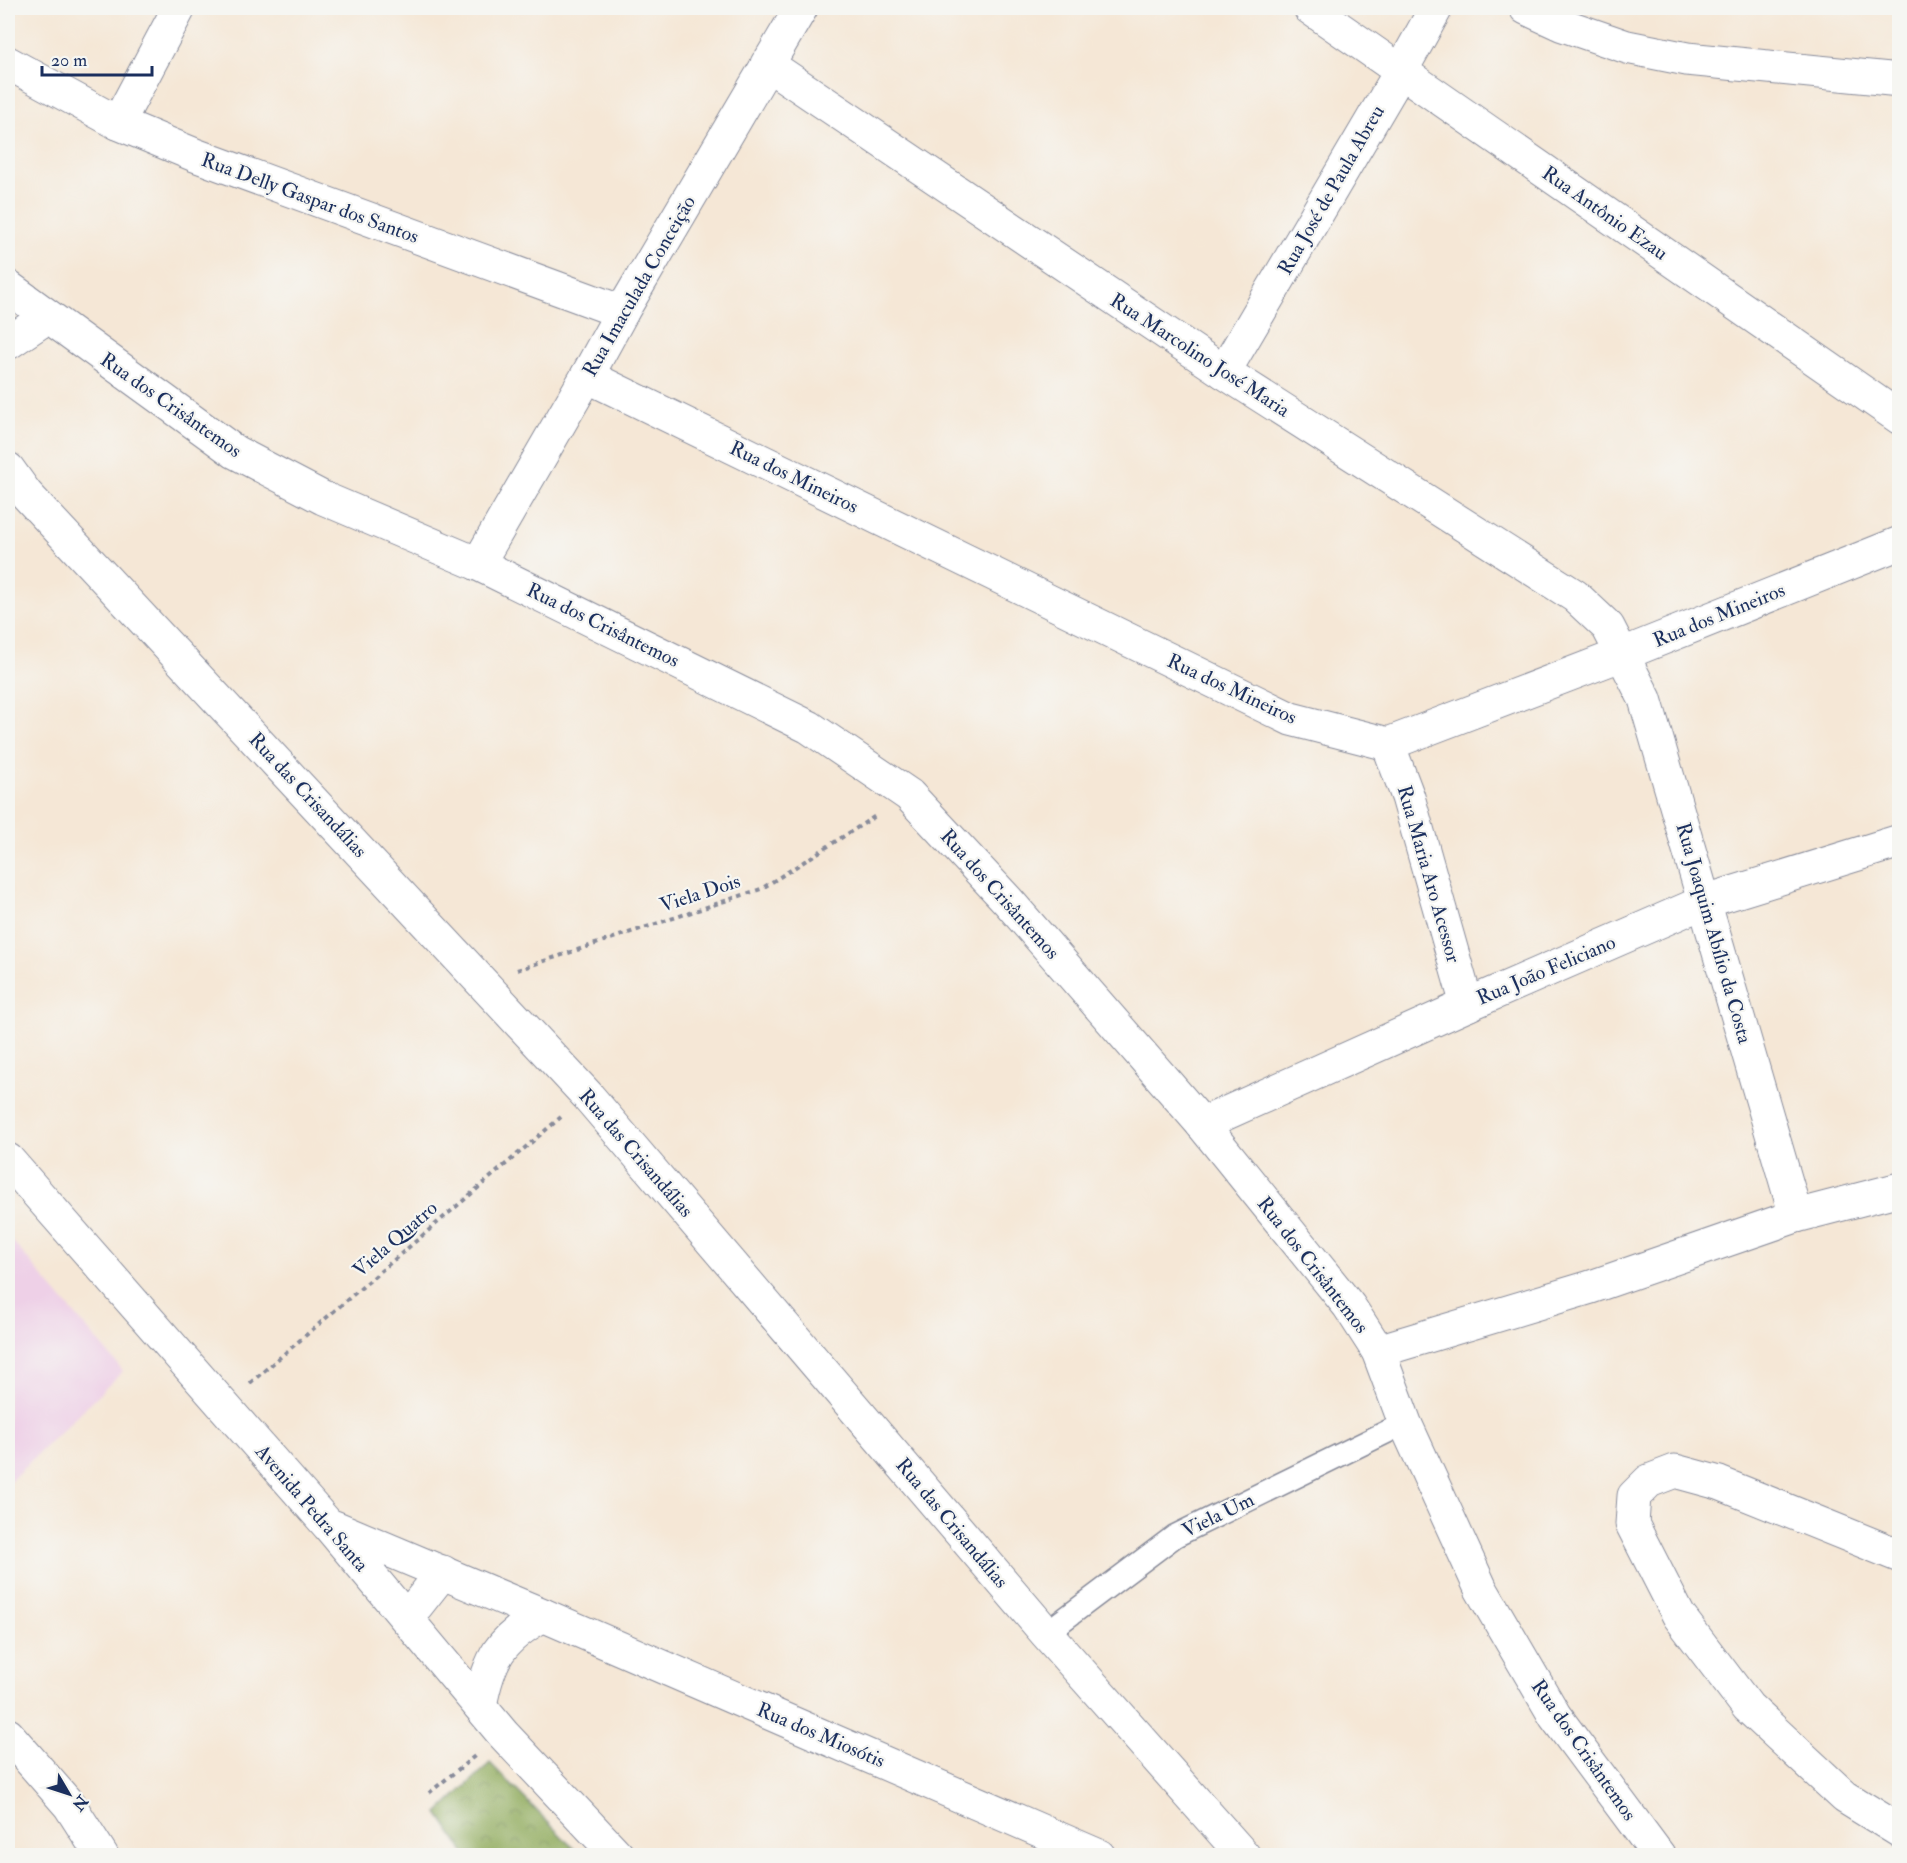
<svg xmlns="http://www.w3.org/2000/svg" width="1907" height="1863" viewBox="0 0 1907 1863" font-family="'IM FELL Double Pica',serif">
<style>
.built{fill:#eed0e7}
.forest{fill:url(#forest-crowns);stroke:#556c5d;stroke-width:1.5}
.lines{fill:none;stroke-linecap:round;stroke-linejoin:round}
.lane-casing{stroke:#888b9a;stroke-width:25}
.street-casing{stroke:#888b9a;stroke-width:35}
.path{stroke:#888b9a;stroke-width:4;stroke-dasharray:4.5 4.5;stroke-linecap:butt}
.lane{stroke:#fff;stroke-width:22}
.street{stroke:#fff;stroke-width:33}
.labels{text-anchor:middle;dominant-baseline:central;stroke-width:4.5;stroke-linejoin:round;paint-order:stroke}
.street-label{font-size:20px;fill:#1b2f5e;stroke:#f6f6f2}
</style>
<defs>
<pattern id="forest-crowns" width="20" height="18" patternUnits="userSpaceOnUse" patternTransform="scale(1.5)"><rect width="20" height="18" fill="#8faa5c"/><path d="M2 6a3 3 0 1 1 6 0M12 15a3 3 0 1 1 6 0" fill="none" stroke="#748b4f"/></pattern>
</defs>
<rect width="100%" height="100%" fill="#f6f6f2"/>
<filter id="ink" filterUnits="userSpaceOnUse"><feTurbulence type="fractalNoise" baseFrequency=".0167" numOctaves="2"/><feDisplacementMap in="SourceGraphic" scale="12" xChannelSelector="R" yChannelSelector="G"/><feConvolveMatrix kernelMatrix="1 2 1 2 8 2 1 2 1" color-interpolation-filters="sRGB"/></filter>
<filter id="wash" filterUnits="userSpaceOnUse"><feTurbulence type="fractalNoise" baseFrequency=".008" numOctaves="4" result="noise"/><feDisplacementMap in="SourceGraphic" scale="24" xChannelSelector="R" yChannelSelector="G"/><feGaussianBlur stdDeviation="1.35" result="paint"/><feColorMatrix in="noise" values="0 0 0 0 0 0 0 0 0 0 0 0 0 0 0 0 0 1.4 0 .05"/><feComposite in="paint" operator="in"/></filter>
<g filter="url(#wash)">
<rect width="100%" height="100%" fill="#f5e7d6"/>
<path class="built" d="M8 1236 123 1371 8 1483Z"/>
<path class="forest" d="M490 1763 580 1855H466L438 1813Z"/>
</g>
<g filter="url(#ink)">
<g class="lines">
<defs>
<path id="lane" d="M1046 1633 1175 1536 1405 1423"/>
<g id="street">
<path d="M1310 8 1900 418"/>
<path d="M1526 8 1563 25 1627 47 1687 59 1900 80"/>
<path d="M8 63 118 123 195 155 622 312"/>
<path d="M767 64 1224 372 1575 596 1608 627 1645 699 1796 1216"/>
<path d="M118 123 179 8"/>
<path d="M8 287 235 452 323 498 478 564 809 727 909 795 1008 901 1202 1124 1349 1306 1378 1351 1405 1423 1481 1589 1555 1716 1659 1856"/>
<path d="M8 343 47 317"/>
<path d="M1224 372 1401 71 1436 8"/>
<path d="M587 376 1291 719 1388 744 1623 654 1900 543"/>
<path d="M8 469 26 494 587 1095 1046 1633 1244 1856"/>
<path d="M478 564 587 376 622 312 801 8"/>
<path d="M1388 744 1408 797 1467 1005"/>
<path d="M1202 1124 1467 1005 1706 901 1900 841"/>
<path d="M8 1160 329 1526 503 1734 618 1856"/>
<path d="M1378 1351 1591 1287 1796 1216 1900 1189"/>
<path d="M334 1527 543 1615 1099 1856"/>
<path d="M1900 1556 1719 1483 1675 1471 1649 1481 1634 1496 1632 1524 1679 1616 1748 1707 1845 1797 1900 1831"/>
<path d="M405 1616 417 1605 443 1572"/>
<path d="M480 1706C489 1658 500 1639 543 1615"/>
<path d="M8 1735 70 1806 102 1856"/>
</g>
</defs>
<use href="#lane" class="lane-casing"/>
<use href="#street" class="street-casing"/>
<g class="path">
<path d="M517 970 761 889 877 815"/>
<path d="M250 1383 561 1117"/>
<path d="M429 1793 476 1755"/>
</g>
<use href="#lane" class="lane"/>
<use href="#street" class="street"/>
</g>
</g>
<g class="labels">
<g class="street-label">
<text transform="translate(1331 190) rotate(-60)">Rua José de Paula Abreu</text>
<text transform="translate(310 198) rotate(20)">Rua Delly Gaspar dos Santos</text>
<text transform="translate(1605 213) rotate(35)">Rua Antônio Ezau</text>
<text transform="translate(639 286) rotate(-60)">Rua Imaculada Conceição</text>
<text transform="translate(1200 355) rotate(33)">Rua Marcolino José Maria</text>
<text transform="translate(171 405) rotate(35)">Rua dos Crisântemos</text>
<text transform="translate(794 477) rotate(26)">Rua dos Mineiros</text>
<text transform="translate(1719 615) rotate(-22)">Rua dos Mineiros</text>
<text transform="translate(603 625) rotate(26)">Rua dos Crisântemos</text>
<text transform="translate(1232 689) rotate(25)">Rua dos Mineiros</text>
<text transform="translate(308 795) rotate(47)">Rua das Crisandálias</text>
<text transform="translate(1429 874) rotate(74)">Rua Maria Aro Acessor</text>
<text transform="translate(700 893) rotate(-18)">Viela Dois</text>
<text transform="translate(1000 894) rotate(48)">Rua dos Crisântemos</text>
<text transform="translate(1714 933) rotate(74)">Rua Joaquim Abílio da Costa</text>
<text transform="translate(1546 970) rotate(-23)">Rua João Feliciano</text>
<text transform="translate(636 1153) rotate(49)">Rua das Crisandálias</text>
<text transform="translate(395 1239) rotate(-41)">Viela Quatro</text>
<text transform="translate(1313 1265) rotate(52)">Rua dos Crisântemos</text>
<text transform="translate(312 1508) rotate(49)">Avenida Pedra Santa</text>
<text transform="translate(1218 1515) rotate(-26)">Viela Um</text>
<text transform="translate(952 1523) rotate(50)">Rua das Crisandálias</text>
<text transform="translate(821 1735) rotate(23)">Rua dos Miosótis</text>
<text transform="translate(1584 1750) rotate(55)">Rua dos Crisântemos</text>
</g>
</g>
<rect width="1907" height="1863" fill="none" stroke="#f6f6f2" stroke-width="30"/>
<g transform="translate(69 1794) rotate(129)" stroke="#f6f6f2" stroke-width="4.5" paint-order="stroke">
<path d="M0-4.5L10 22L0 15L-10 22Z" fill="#1b2f5e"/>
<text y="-9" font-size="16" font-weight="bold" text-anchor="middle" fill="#1b2f5e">N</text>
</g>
<path d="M42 66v9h110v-9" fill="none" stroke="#1b2f5e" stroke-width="3"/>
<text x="51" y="66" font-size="18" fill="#1b2f5e" stroke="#f6f6f2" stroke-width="4.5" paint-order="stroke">20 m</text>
</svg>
